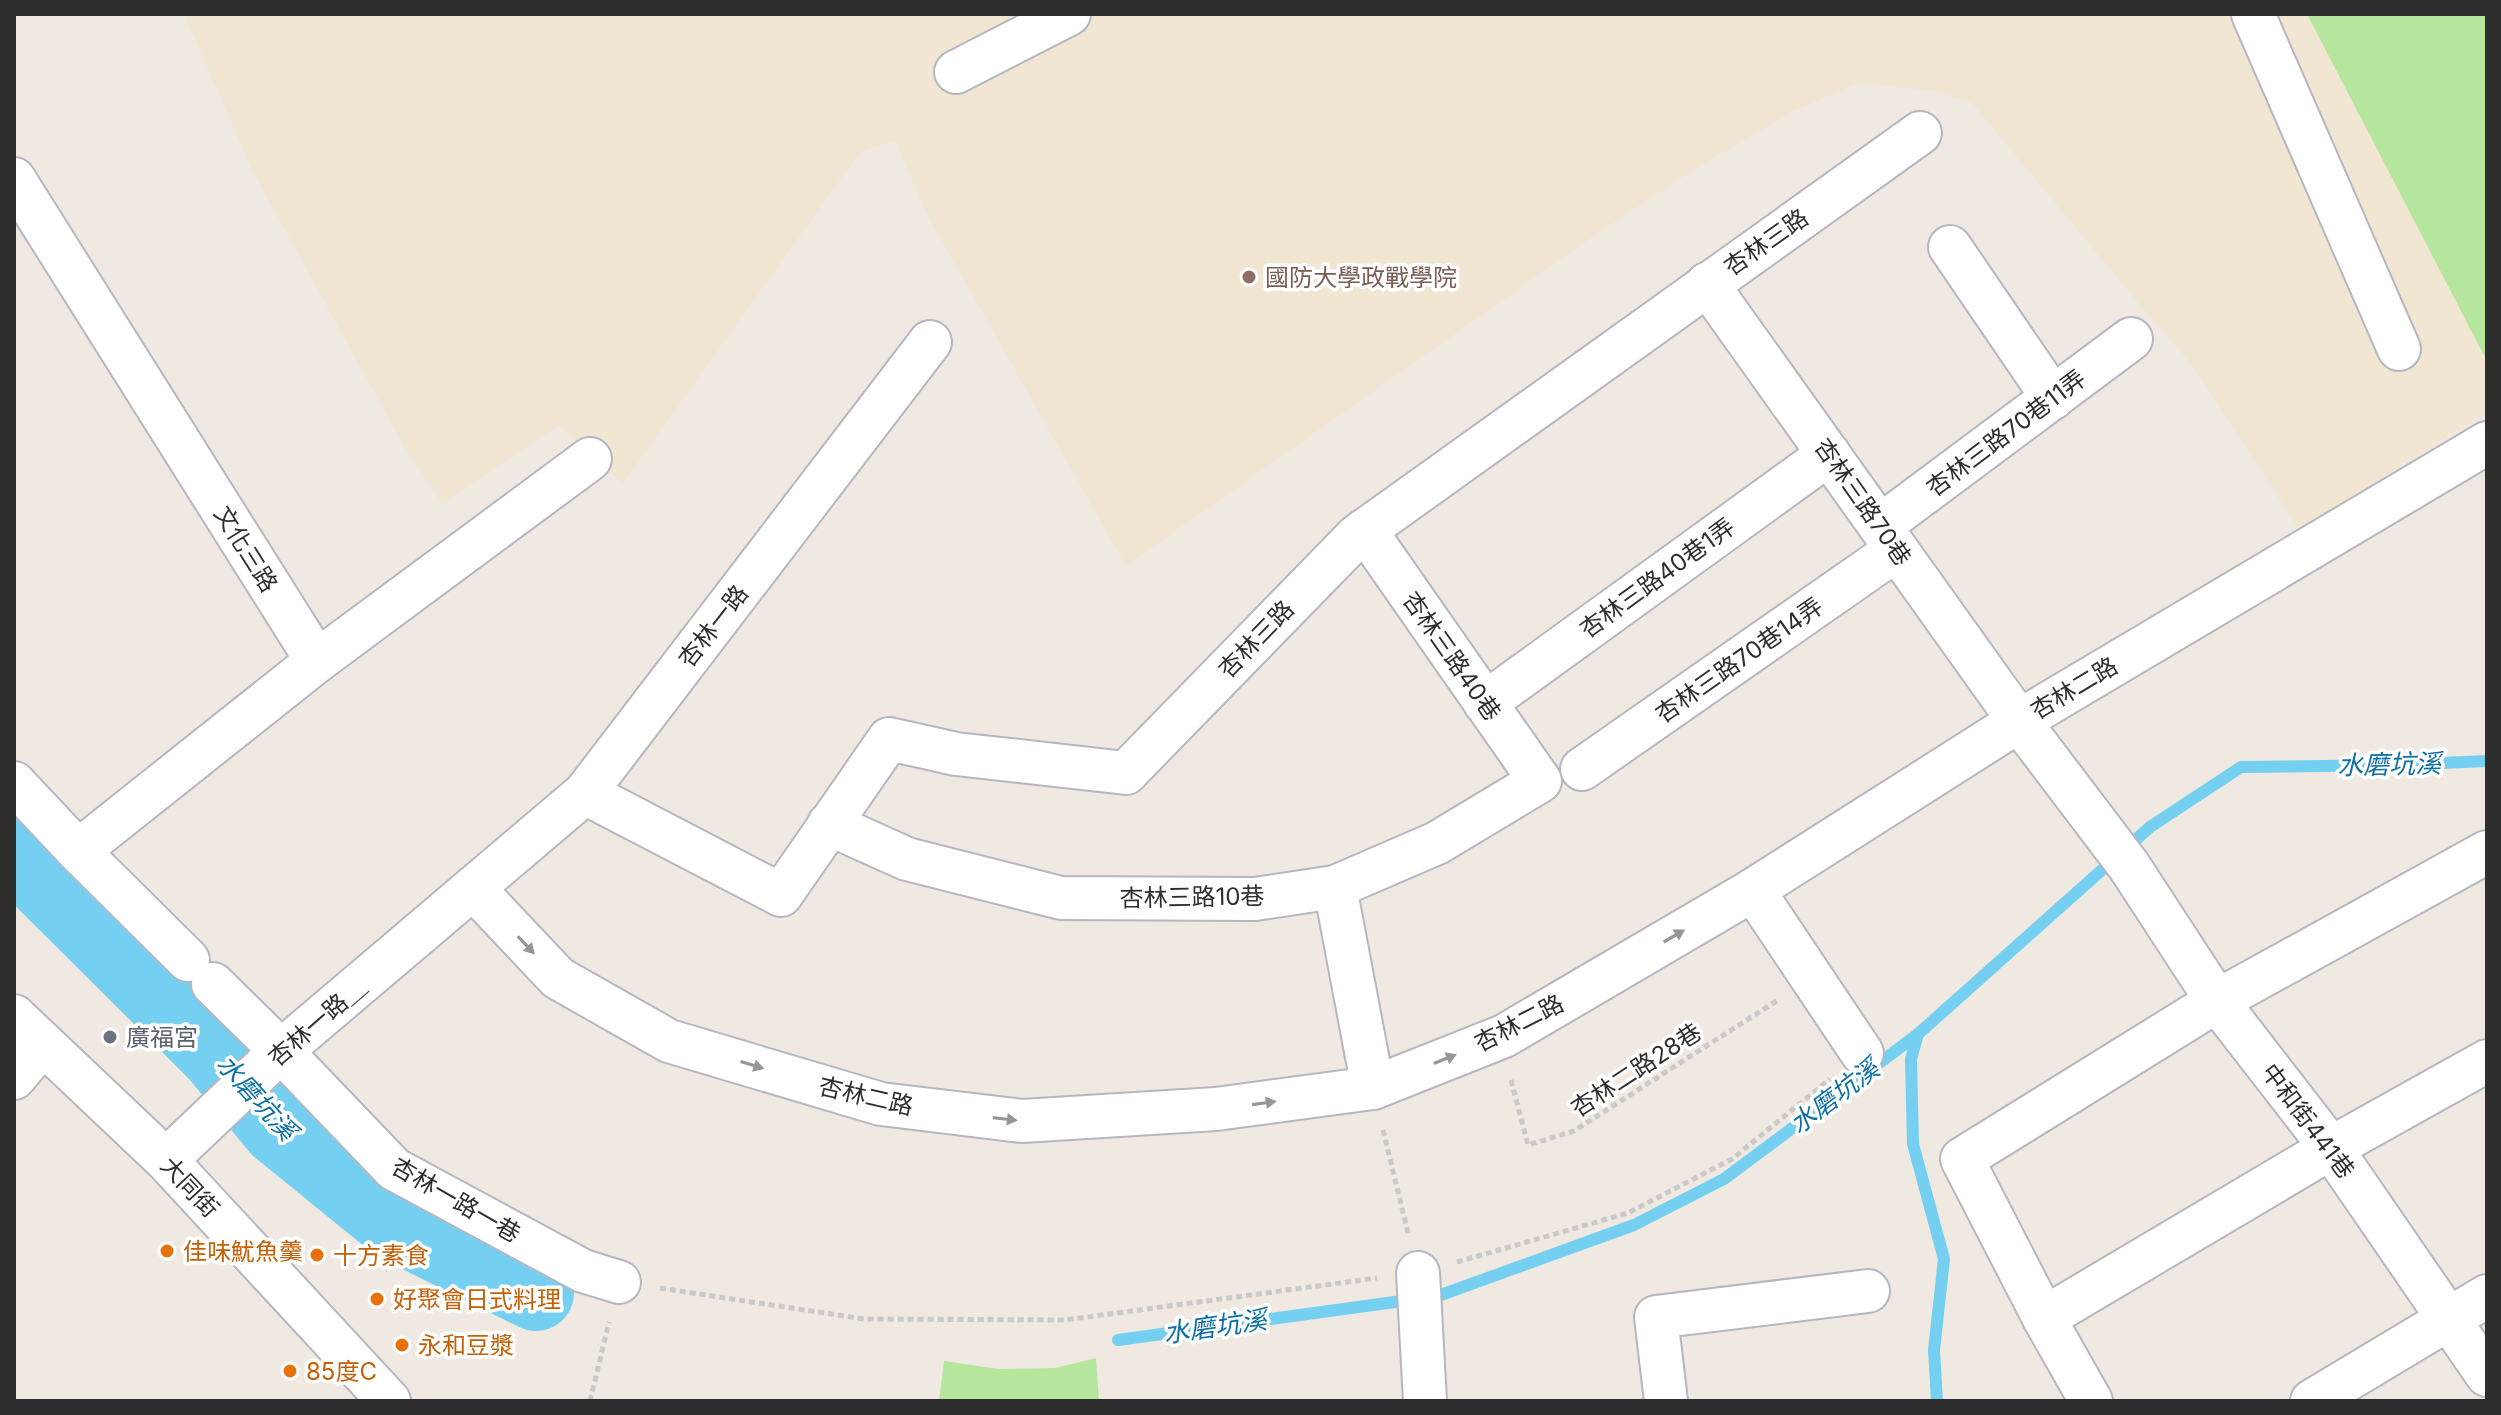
<svg xmlns="http://www.w3.org/2000/svg" width="2501" height="1415" viewBox="0 0 2501 1415" font-family="Inter,'Noto Sans TC',sans-serif">
<style>
.education{fill:#f0e6d1}
.green{fill:#b6e59e}
.lines{fill:none;stroke-linecap:round;stroke-linejoin:round}
.stream{stroke:#75cff0;stroke-width:12}
.river{stroke:#75cff0;stroke-width:76}
.minor-casing{stroke:#b4b7c1;stroke-width:46}
.path{stroke:#c9c9c9;stroke-width:5;stroke-dasharray:6 4;stroke-linecap:butt}
.minor{stroke:#fff;stroke-width:42}
.oneway{fill:#969696}
.education-dot{fill:#8d6e63;stroke:#fff;stroke-width:3}
.worship-dot{fill:#6b7280;stroke:#fff;stroke-width:3}
.food-dot{fill:#e8710a;stroke:#fff;stroke-width:3}
.labels{text-anchor:middle;dominant-baseline:central;stroke-width:7;stroke-linejoin:round;paint-order:stroke}
.street-label{font-size:24px;fill:#2e2e2e;stroke:#fff}
.education-label{font-size:24px;fill:#785e54;stroke:#fff;text-anchor:start}
.worship-label{font-size:24px;fill:#5b616d;stroke:#fff;text-anchor:start}
.food-label{font-size:24px;fill:#c56008;stroke:#fff;text-anchor:start}
.water-label{font-size:26px;font-style:italic;fill:#0d6fa3;stroke:#fff}
</style>
<rect width="100%" height="100%" fill="#efe9e1"/>
<path class="education" d="M184 14H2487V412L2299 529 2192 365 2151 318 1972 103 1935 91 1859 83 1793 111 1690 172 1595 235 1126 566 929 218 895 140 860 152 623 483 559 425 442 503 405 448 252 170Z"/>
<g class="green">
<path d="M2307 14H2487V361Z"/>
<path d="M1096 1358 1099 1401H939L944 1361 998 1369 1055 1368Z"/>
</g>
<g class="lines">
<g class="stream">
<path d="M1918 1034 1911 1059 1913 1144 1944 1259 1934 1350 1937 1401"/>
<path d="M1118 1340 1438 1296 1634 1225 1724 1179 1918 1034 2150 827 2241 767 2395 765 2487 761"/>
</g>
<path class="river" d="M14 851 217 1053 279 1128 397 1224 536 1293"/>
<defs>
<g id="minor">
<path d="M2253 14 2399 349"/>
<path d="M956 72 1069 14"/>
<path d="M14 179 317 661 78 851"/>
<path d="M1950 247 2053 398"/>
<path d="M1707 284 2019 721 2129 866 2217 1001 2331 1148 2487 1375"/>
<path d="M1880 526 2131 339"/>
<path d="M317 661 590 459"/>
<path d="M1485 703 1829 454"/>
<path d="M1582 769 1896 550"/>
<path d="M14 783 78 851 188 960"/>
<path d="M585 793 781 895 889 739 956 754 1126 773 1357 536 1920 133"/>
<path d="M829 824 907 859 1061 898 1255 899 1335 887 1437 843 1540 781 1365 530"/>
<path d="M1335 887 1373 1088"/>
<path d="M473 888 558 978 669 1041 881 1104 1022 1121 1216 1109 1373 1088 1504 1036 1753 890 2019 721 2487 443"/>
<path d="M1753 890 1862 1053"/>
<path d="M213 984 281 1051 394 1169 583 1271 619 1282"/>
<path d="M14 1016 166 1160 389 1401"/>
<path d="M14 1078 43 1044"/>
<path d="M166 1160 281 1051 585 793 930 342"/>
<path d="M1418 1273 1425 1401"/>
<path d="M2044 1318 1962 1159 2217 1001 2487 852"/>
<path d="M1666 1401 1656 1317 1868 1291"/>
<path d="M2091 1401 2044 1318 2331 1148 2487 1061"/>
<path d="M2312 1401 2487 1296"/>
</g>
</defs>
<use href="#minor" class="minor-casing"/>
<g class="path">
<path d="M1511 1080 1528 1145 1574 1131 1778 1000"/>
<path d="M1383 1130 1408 1233"/>
<path d="M1457 1262 1628 1213 1732 1159 1830 1079"/>
<path d="M660 1288 864 1319 1065 1320 1377 1278"/>
<path d="M590 1401 609 1322"/>
</g>
<use href="#minor" class="minor"/>
</g>
<defs><path id="oneway-solid" d="M-6-.8H1V-3.2L6.5 0L1 3.2V.8H-6Z" transform="scale(2)"/></defs>
<g class="oneway">
<use href="#oneway-solid" transform="translate(1674 936) rotate(-30)"/>
<use href="#oneway-solid" transform="translate(526 945) rotate(47)"/>
<use href="#oneway-solid" transform="translate(1445 1059) rotate(-22)"/>
<use href="#oneway-solid" transform="translate(752 1065) rotate(17)"/>
<use href="#oneway-solid" transform="translate(1264 1103) rotate(-8)"/>
<use href="#oneway-solid" transform="translate(1005 1119) rotate(7)"/>
</g>
<circle class="education-dot" cx="1249" cy="277" r="8"/>
<circle class="worship-dot" cx="110" cy="1037" r="8"/>
<g class="food-dot">
<circle cx="167" cy="1251" r="8"/>
<circle cx="317" cy="1255" r="8"/>
<circle cx="377" cy="1299" r="8"/>
<circle cx="402" cy="1345" r="8"/>
<circle cx="290" cy="1371" r="8"/>
</g>
<g class="labels">
<g class="street-label">
<text transform="translate(1766 242) rotate(-35)">杏林三路</text>
<text transform="translate(2006 433) rotate(-37)">杏林三路70巷11弄</text>
<text transform="translate(1863 502) rotate(55)">杏林三路70巷</text>
<text transform="translate(246 549) rotate(58)">文化三路</text>
<text transform="translate(1657 578) rotate(-36)">杏林三路40巷1弄</text>
<text transform="translate(713 626) rotate(-52)">杏林一路</text>
<text transform="translate(1256 639) rotate(-46)">杏林三路</text>
<text transform="translate(1452 656) rotate(55)">杏林三路40巷</text>
<text transform="translate(1739 660) rotate(-35)">杏林三路70巷14弄</text>
<text transform="translate(2074 688) rotate(-31)">杏林二路</text>
<text transform="translate(1192 897) rotate(-1)">杏林三路10巷</text>
<text transform="translate(317 1022) rotate(-41)">杏林一路＿</text>
<text transform="translate(1519 1023) rotate(-27)">杏林二路</text>
<text transform="translate(1636 1070) rotate(-33)">杏林二路28巷</text>
<text transform="translate(866 1096) rotate(13)">杏林二路</text>
<text transform="translate(2308 1121) rotate(53)">中和街441巷</text>
<text transform="translate(190 1187) rotate(47)">大同街</text>
<text transform="translate(456 1200) rotate(30)">杏林一路一巷</text>
</g>
<g class="education-label">
<text x="1265" y="277">國防大學政戰學院</text>
</g>
<g class="worship-label">
<text x="126" y="1037">廣福宮</text>
</g>
<g class="food-label">
<text x="183" y="1251">佳味魷魚羹</text>
<text x="333" y="1255">十方素食</text>
<text x="393" y="1299">好聚會日式料理</text>
<text x="418" y="1345">永和豆漿</text>
<text x="306" y="1371">85度C</text>
</g>
<g class="water-label">
<text transform="translate(2389 764) rotate(-1)">水磨坑溪</text>
<text transform="translate(1834 1096) rotate(-37)">水磨坑溪</text>
<text transform="translate(257 1097) rotate(48)">水磨坑溪</text>
<text transform="translate(1215 1326) rotate(-8)">水磨坑溪</text>
</g>
</g>
<rect width="2501" height="1415" fill="none" stroke="#2e2e2e" stroke-width="32"/>
</svg>
